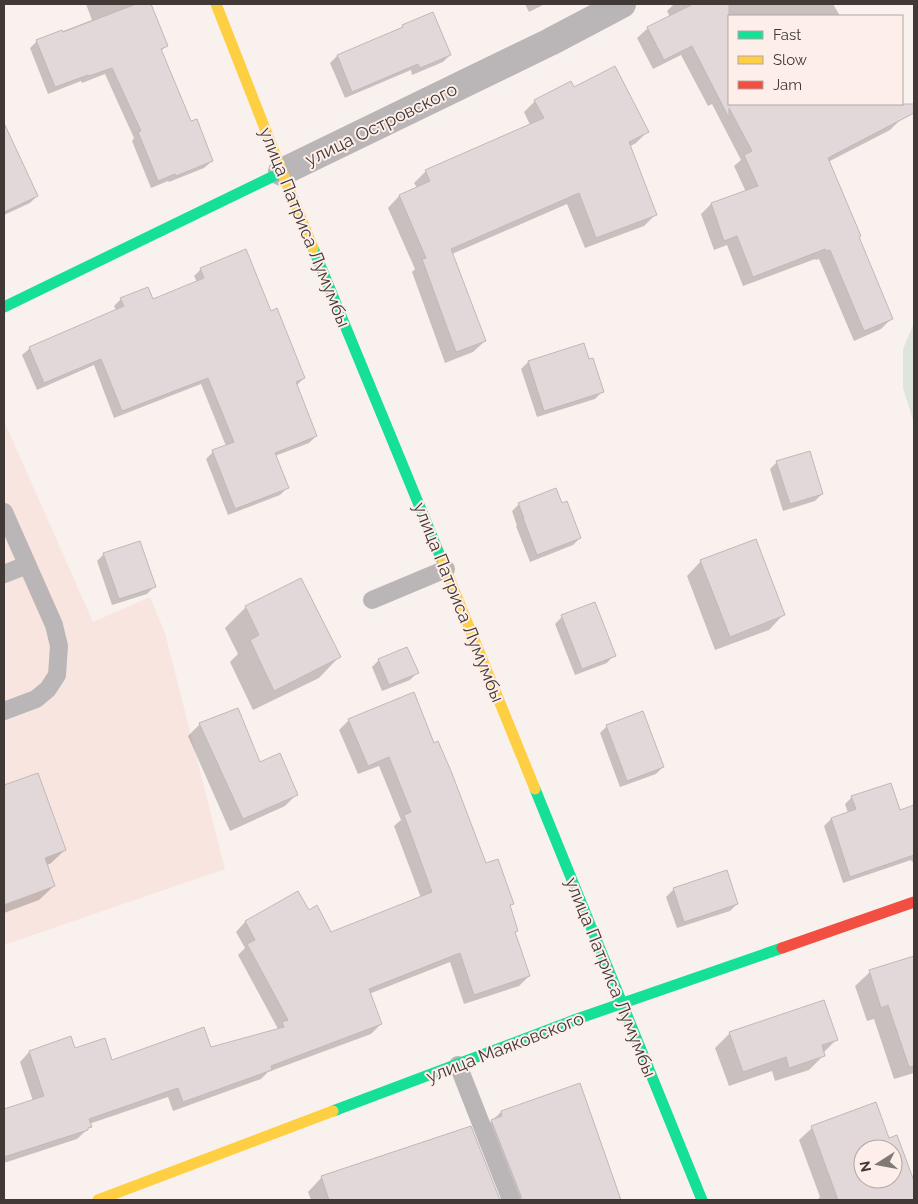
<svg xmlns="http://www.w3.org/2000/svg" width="918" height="1204" viewBox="0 0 918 1204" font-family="Raleway,sans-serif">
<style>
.built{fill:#f8e5df}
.green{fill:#dee6db}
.shadow{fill:#0003;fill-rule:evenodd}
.building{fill:#e2d8da;stroke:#c0b9b9;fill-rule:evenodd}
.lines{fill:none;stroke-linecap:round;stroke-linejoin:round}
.lane{stroke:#bab6b7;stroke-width:18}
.street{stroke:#bab6b7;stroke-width:28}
.fast{stroke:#16e098;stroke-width:11}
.slow{stroke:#ffcf43;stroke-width:11}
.jam{stroke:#f24e42;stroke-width:11}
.labels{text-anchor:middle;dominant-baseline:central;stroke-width:4;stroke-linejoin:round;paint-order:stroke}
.street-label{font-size:18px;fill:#403936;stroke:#feeee9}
</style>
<rect width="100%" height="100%" fill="#f9f1ee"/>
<path class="built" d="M4 421 93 622 150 597 165 633 225 869 4 945Z"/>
<path class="green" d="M914 323V423L903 388V349Z"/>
<g class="shadow">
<path d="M86 4H150L166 46 161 51 190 122 212 161 204 168 169 182 168 181 151 188 132 141 134 138 105 74 82 83 81 81 48 94 30 48 37 41 92 20Z"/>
<path d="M525 4H545L529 12Z"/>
<path d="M674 4H713L716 11 730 4H833L840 16H729V104H891L900 120 890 130 828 162 858 238 892 318 881 329 854 341 819 259 816 260 815 259 743 286 727 245 714 250 701 214 711 204 746 192 734 166 741 160 712 104 708 106 681 55 653 69 637 38 648 28 670 17 667 11Z"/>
<path d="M403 26 450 55 443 62 412 75 411 70 345 98 330 63 337 56 399 30Z"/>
<path d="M574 89 647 132 636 143 629 147 655 215 644 226 585 248 567 204 452 254 485 341 473 352 445 363 412 272 415 269 388 208 399 196 417 188 414 183 426 171 530 125 524 112 535 101Z"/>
<path d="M14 146 37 196 30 203 4 215V151Z"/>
<path d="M201 269 270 312 304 378 297 385 316 436 309 443 275 456 287 488 280 495 228 515 206 459 213 452 226 446 201 384 114 418 94 365 37 390 22 355 30 348 116 310 114 306 121 299 152 301 197 282 194 276Z"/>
<path d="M528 362 602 392 595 399 537 417 521 369Z"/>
<path d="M777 462 822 494 815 501 783 511 770 469Z"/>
<path d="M519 504 580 538 573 545 530 562 516 526H517L512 511Z"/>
<path d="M104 554 154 587 147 594 112 605 97 561Z"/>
<path d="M701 561 783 615 769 630 715 650 687 576Z"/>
<path d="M246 607 339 657 319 678 253 710 230 662 238 654 225 628Z"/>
<path d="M562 617 614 655 607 663 575 675 555 624Z"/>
<path d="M379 660 417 673 410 680 382 691 372 667Z"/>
<path d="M413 693 485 865 512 903 509 907 517 931 514 934 529 976 519 986 464 1004 450 962 369 994 381 1024 371 1034 268 1072 261 1079 173 1111 168 1097 89 1124 90 1127 77 1139 4 1163V1111L33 1101 20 1062 29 1052 74 1050 111 1062 210 1049 276 1030 278 1029 238 955 245 948 236 932 245 922 298 893 308 911 331 933 421 898 394 826 401 820 379 766 358 774 339 730 349 720Z"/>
<path d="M200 724 259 764 297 794 285 806 230 831 188 736Z"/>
<path d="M607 726 663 767 656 774 620 787 600 733Z"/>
<path d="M37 774 65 850 50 864 46 865 54 886 39 900 4 913V787Z"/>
<path d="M852 797 899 811 914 806V861L912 862 911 860 843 883 824 826 831 819 848 813 845 804Z"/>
<path d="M674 889 737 904 730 911 677 928 666 897Z"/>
<path d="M911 958 914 967V1073L894 1079 874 1019 867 1021 855 986 870 972Z"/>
<path d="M730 1033 836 1040 823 1053 824 1055 809 1070 775 1081 772 1071 729 1086 715 1048Z"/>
<path d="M579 1084 620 1200H503L477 1135 501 1112Z"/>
<path d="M470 1128 498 1200H311L308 1192 322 1177Z"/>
<path d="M812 1128 888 1140 897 1136 914 1185V1200H817L820 1197 799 1140ZM863 1149H893V1179H863Z"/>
</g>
<g class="building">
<path d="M136 4H151L168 46 161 49 191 121 197 119 213 161 176 176 175 174 158 181 138 132 141 131 112 68 89 76 88 75 55 87 36 40 62 30 63 32Z"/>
<path d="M693 4H729V104H914V113L828 158 861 236 859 237 893 319 864 331 830 250 826 251 825 249 753 277 737 236 724 241 711 203 758 186 744 155 752 151 729 108V118L692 46 664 60 647 27Z"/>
<path d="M433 12 451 55 420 68 418 64 352 92 337 55 403 27 402 25Z"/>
<path d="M615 66 649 132 629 142 657 215 596 238 579 193 451 249 486 341 456 352 422 259 426 258 399 195 430 181 425 170 544 118 534 100 571 81 574 87Z"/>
<path d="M4 123 38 196 4 212Z"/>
<path d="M246 249 271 311 277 308 305 378 296 382 317 436 275 453 289 488 235 509 212 450 234 442 208 378 122 411 101 359 44 383 29 347 124 306 120 298 148 287 153 299 204 278 200 268Z"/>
<path d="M584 343 589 359 593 358 604 392 544 411 528 361Z"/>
<path d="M810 451 823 494 790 504 776 461Z"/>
<path d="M556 488 562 503 567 501 581 538 537 555 523 518H524L518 503Z"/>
<path d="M756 539 785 615 730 637 700 560Z"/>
<path d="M140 541 156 587 119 599 103 553Z"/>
<path d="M301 578 341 657 274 691 250 640 259 635 245 606Z"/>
<path d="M595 602 616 656 582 669 561 615Z"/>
<path d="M407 647 419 673 389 685 378 659Z"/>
<path d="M414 692 434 743 438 741 451 771 486 863 498 859 514 904 510 905 518 931 515 932 530 976 474 995 460 953 369 989 382 1024 271 1066 272 1070 183 1102 178 1088 89 1119 92 1127 88 1128V1130L4 1157V1109L44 1096 29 1051 71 1036 75 1048 105 1038 112 1060 204 1027 211 1047 284 1027 282 1022 288 1020 247 944 255 940 245 921 298 891 309 910 317 905 331 932 432 892 404 815 411 812 389 757 368 766 348 719Z"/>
<path d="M238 708 260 762 280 753 298 795 243 819 199 723Z"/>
<path d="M643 711 664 767 627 781 606 725Z"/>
<path d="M38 773 66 850 45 858 55 886 4 905V785Z"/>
<path d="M891 783 900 810 914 805V855L850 877 831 818 856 809 851 796Z"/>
<path d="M727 870 738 904 684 922 673 888Z"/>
<path d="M914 956V1066L909 1067 888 1005 881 1008 869 970Z"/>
<path d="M824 1000 838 1040 822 1045 825 1056 789 1068 786 1057 743 1072 729 1032Z"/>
<path d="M580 1083 621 1200H521V1196L491 1120 502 1116 501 1111Z"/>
<path d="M876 1102 889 1138 897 1135 914 1181V1200H838L811 1126ZM863 1149H893V1179H863Z"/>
<path d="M471 1126 500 1200H329L321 1176Z"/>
</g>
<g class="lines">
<g class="lane">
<path d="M4 512 54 625 59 646 57 675 48 689 36 699 4 711"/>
<path d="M4 574 27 565"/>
<path d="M372 600 446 569"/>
<path d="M458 1065 511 1200"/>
</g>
<path class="street" d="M282 172 550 42 622 4"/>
<g class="fast">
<path d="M313 248 443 563"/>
<path d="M4 307 282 172"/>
<path d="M535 789 702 1200"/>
<path d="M333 1111 577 1019 782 948"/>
</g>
<g class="slow">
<path d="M216 4 282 172 313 248"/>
<path d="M443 563 535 789"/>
<path d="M98 1200 333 1111"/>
</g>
<path class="jam" d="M782 948 914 902"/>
</g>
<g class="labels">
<g class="street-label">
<text transform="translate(381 124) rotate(-26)">улица Островского</text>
<text transform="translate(305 227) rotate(68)">улица Патриса Лумумбы</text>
<text transform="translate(459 602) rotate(68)">улица Патриса Лумумбы</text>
<text transform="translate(611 977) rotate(68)">улица Патриса Лумумбы</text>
<text transform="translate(505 1047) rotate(-21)">улица Маяковского</text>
</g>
</g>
<rect width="918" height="1204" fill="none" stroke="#403936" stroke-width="10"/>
<rect x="728" y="15" width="175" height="90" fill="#feeee9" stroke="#b2a6a1"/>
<rect x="738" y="31" width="25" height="8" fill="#16e098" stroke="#b2a6a1"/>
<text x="773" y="40" font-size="15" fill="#403936">Fast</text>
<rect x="738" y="56" width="25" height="8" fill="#ffcf43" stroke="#b2a6a1"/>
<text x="773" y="65" font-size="15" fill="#403936">Slow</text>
<rect x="738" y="81" width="25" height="8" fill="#f24e42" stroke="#b2a6a1"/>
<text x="773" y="90" font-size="15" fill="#403936">Jam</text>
<g transform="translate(878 1164) rotate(259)"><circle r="24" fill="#feeee9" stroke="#b2a6a1"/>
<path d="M0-4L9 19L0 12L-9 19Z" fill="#817976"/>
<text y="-8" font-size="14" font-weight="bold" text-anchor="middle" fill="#403936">N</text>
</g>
</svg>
